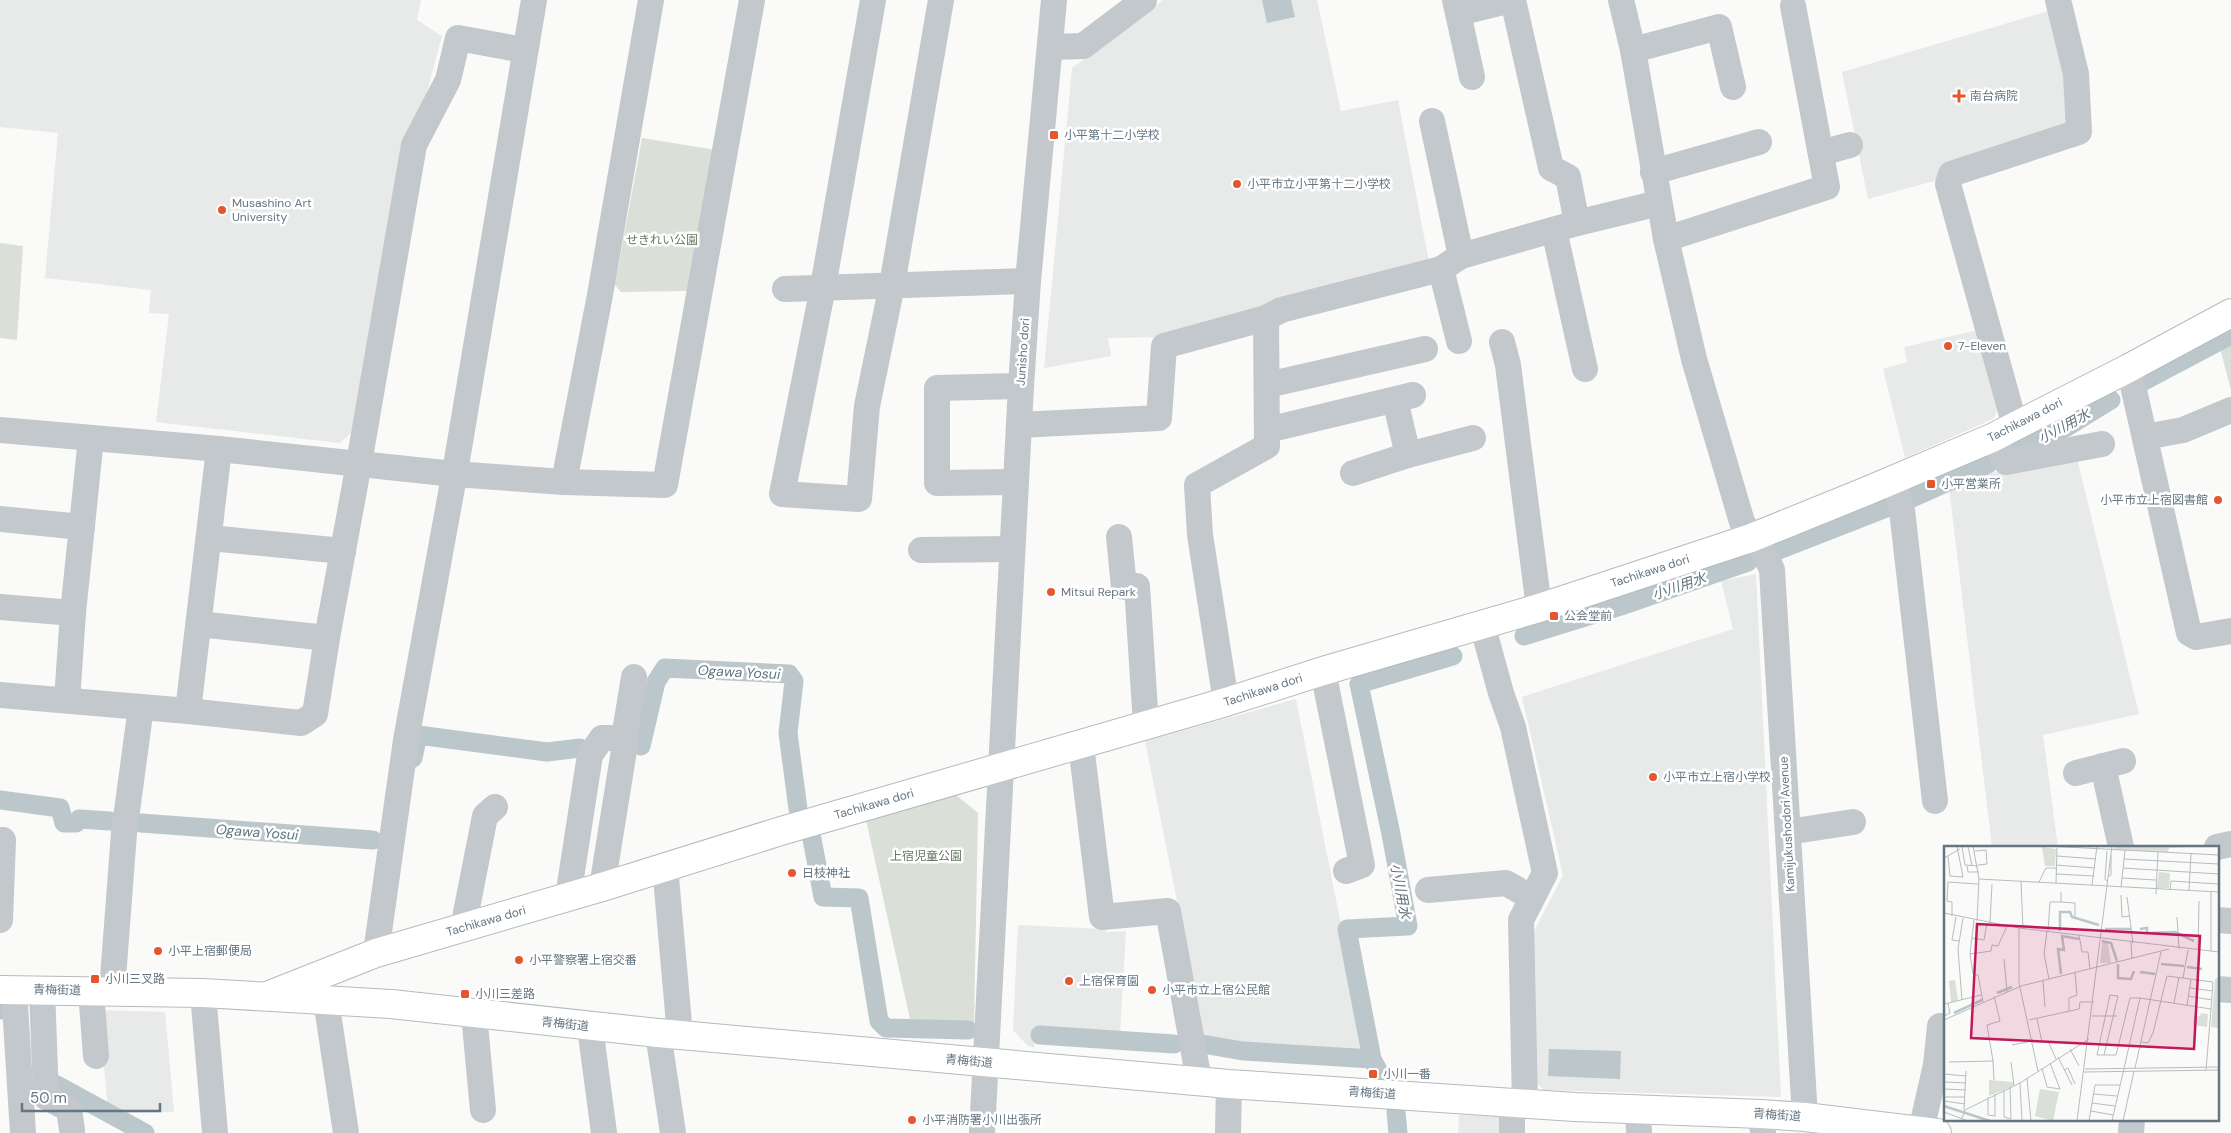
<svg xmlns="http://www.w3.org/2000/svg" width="2231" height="1133" viewBox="0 0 2231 1133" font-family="'DM Sans','Noto Sans JP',sans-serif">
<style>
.built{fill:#e8e9e9}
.green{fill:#dadfd7}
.water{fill:#bbc7cb}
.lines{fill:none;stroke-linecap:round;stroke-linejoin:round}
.canal{stroke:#bbc7cb;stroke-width:19}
.major-casing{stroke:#b5babe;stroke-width:30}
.minor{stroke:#c3c8cc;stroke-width:26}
.major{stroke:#fff;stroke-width:28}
.poi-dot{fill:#e4572e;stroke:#fff;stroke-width:2}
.labels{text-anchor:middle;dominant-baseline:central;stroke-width:5;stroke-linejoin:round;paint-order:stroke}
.poi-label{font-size:12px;fill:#657683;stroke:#fff;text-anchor:start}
.park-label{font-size:12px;fill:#687a64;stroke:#fff}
.street-label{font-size:12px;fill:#657683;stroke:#fff}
.water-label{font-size:14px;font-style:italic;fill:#60757c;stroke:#fff}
.inset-river{fill:none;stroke:#bbc7cb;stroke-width:2.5}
.inset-road{fill:none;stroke:#b5bdc2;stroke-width:1}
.view{fill:#c2185b;fill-opacity:0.15;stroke:#c2185b;stroke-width:2.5}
.inset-edge{fill:none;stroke:#657683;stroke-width:2.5}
</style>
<rect width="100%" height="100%" fill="#fafaf8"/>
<g class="built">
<path d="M0 0H421L417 20 442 36 426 96 354 430 340 443 156 422 169 314 149 313 151 290 45 278 58 133 0 127Z"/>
<path d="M1163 0H1317L1341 111 1398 100 1429 262 1166 337 1108 338 1111 356 1044 368 1072 68Z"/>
<path d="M2052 10 2074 120 1938 180 1868 199 1842 72Z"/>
<path d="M1978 330 1998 409 1993 419 1905 458 1883 369 1907 362 1904 347Z"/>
<path d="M2077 458 2139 714 2043 735 2058 847H1992L1949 487 1974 476Z"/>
<path d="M1756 574 1781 1097 1543 1090 1536 1081 1531 937 1563 875 1522 697 1733 629 1721 581Z"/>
<path d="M1296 699 1367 1055 1205 1041 1145 741Z"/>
<path d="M1018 925 1104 929 1107 932 1126 931 1120 1035 1055 1030 1036 1035 1034 1048 1027 1045 1013 1030Z"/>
<path d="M98 1010 165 1012 174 1112 120 1113 108 1108Z"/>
<path d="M1459 1115 1500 1116 1508 1133H1458Z"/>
</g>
<g class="green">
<path d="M642 138 716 150 687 291 621 292 615 285Z"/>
<path d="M0 243 23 246 17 340 0 338Z"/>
<path d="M2231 343V390L2220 348Z"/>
<path d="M956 795 978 813 974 1023 910 1019 866 820Z"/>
</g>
<g class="water">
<path d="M1262 0H1291L1295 17 1267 23Z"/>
<path d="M1549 1049 1621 1051 1620 1079 1548 1076Z"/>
</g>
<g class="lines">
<g class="canal">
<path d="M2140 383 2231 335"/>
<path d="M2016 451 2067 427 2111 400"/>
<path d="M1779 550 1912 498 1988 464"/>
<path d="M1524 636 1621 606 1748 562"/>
<path d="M641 746 656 682 665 668 789 674 794 681 788 733 798 809"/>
<path d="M413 758 418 735 547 752 580 748"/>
<path d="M0 800 60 808 64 823H76L79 819 110 821"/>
<path d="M141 823 373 840"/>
<path d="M812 839 823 897 859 898 879 1021 886 1028 968 1030"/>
<path d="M0 1010H1"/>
<path d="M1040 1035 1174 1044"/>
<path d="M1202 1044 1243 1051 1372 1059 1347 929 1408 926 1391 834 1359 684 1453 656"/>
<path d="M1372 1059 1383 1079"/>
<path d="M57 1085 145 1133"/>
<path d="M1396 1112 1398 1133"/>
</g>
<defs>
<g id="major">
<path d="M0 990 203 993 391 1004 658 1033 1229 1084 1575 1107 1761 1114 1805 1117 1937 1133"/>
<path d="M267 996 376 953 602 887 781 831 1226 702 1323 671 1539 608 1751 538 1867 491 1992 438 2129 368 2231 313"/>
</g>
</defs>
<use href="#major" class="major-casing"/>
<g class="minor">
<path d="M873 0 823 287 782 494 859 499 867 406 892 285 941 0"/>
<path d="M1455 0 1458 13 1511 0"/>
<path d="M1513 0 1551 168 1568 177 1577 223"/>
<path d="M1621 0 1633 50 1666 239 1694 359 1742 522C1752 540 1764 549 1772 570L1805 1117"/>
<path d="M1458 13 1472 77"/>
<path d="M1050 47 1083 46 1144 0"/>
<path d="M1633 50 1719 27 1733 87"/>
<path d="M1432 121 1461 256"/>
<path d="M1821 153 1850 145"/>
<path d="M1653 172 1759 142"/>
<path d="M1554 230 1585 369"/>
<path d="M1666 239 1827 187 1793 6"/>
<path d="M1441 269 1459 341"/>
<path d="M785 289 1028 281"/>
<path d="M1502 342 1508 365 1539 608"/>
<path d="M2129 368 2189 633 2196 637 2231 631"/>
<path d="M1267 385 1425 349"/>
<path d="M1395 400 1408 455"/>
<path d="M1019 425 1159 418 1164 346 1266 318 1281 310 1441 269 1461 256 1577 223 1659 203"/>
<path d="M2015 426 1948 184 1951 174 2079 132 2076 74 2058 0"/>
<path d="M0 430 219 449 454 474 564 482 600 295 651 0"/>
<path d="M1267 430 1413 395"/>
<path d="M2145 437 2183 430 2231 410"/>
<path d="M1992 438 2006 462 2102 444"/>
<path d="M1353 473 1408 455 1473 438"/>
<path d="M1893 480 1902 510 1935 801"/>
<path d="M564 482 665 485 752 0"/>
<path d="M1015 482 937 483V388L1021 386"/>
<path d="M0 519 82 527"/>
<path d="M1119 537 1124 587 1137 586 1146 725"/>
<path d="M210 538 343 551"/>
<path d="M921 550 1011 549"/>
<path d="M0 607 73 613"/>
<path d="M199 624 327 638"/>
<path d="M1482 624 1501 693 1513 727 1545 873 1521 920 1525 1104"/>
<path d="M1323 671 1362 865 1346 871"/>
<path d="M0 695 188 711 301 723 315 714 327 638 359 463 414 145 448 80 458 38 524 50"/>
<path d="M67 700 73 613 91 438"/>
<path d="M1226 702 1200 535 1197 485 1267 446 1266 318"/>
<path d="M188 711 219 449"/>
<path d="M624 738 634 677"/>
<path d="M1081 745 1102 917 1168 911 1199 1080"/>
<path d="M2103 766 2121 847"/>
<path d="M2076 773 2123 761"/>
<path d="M1788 832 1853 822"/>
<path d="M2217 847 2231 844"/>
<path d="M665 866 680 1035"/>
<path d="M1428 890 1506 883 1532 898"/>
<path d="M568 897 590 755 602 738H626L602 887"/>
<path d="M0 920 3 840"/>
<path d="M2217 920 2231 921"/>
<path d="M463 928 485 816 495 807"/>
<path d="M376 953 406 740 457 460 534 0"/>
<path d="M2217 989 2231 990"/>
<path d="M14 990 23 1133"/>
<path d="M42 990 46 1097 69 1109 72 1130"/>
<path d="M91 991 96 1056"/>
<path d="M112 991 124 833 141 707"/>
<path d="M203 993 215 1133"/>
<path d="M326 1000 346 1133"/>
<path d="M474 1014 483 1110"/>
<path d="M590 1027 604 1133"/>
<path d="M658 1033 673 1133"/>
<path d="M1638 1109 1639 1133"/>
<path d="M1761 1114 1763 1133"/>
<path d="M1921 1131 1936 1065 1940 1026H1945"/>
<path d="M982 1133 1021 386 1028 281 1054 0"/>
<path d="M1228 1133 1229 1084"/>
<path d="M1512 1133V1102"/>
<path d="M2131 1133 2132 1119"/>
</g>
<use href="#major" class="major"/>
</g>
<g class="poi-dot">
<path d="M1956.5 88.5h5v5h5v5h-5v5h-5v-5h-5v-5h5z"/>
<rect x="1049" y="130" width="10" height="10" rx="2.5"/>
<circle cx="1237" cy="184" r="5"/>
<circle cx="222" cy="210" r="5"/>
<circle cx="1948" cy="346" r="5"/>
<rect x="1926" y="479" width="10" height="10" rx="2.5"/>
<circle cx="2218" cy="500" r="5"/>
<circle cx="1051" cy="592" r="5"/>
<rect x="1549" y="611" width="10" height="10" rx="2.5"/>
<circle cx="1653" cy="777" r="5"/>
<circle cx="792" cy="873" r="5"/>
<circle cx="158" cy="951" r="5"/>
<circle cx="519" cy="960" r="5"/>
<rect x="90" y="974" width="10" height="10" rx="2.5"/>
<circle cx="1069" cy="981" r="5"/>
<circle cx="1152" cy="990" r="5"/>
<rect x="460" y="989" width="10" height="10" rx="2.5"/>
<rect x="1368" y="1069" width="10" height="10" rx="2.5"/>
<circle cx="912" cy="1120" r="5"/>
</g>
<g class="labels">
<g class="poi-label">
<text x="1970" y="96">南台病院</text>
<text x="1064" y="135">小平第十二小学校</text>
<text x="1247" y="184">小平市立小平第十二小学校</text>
<text x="232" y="203">Musashino Art<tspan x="232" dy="14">University</tspan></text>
<text x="1958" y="346">7-Eleven</text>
<text x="1941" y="484">小平営業所</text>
<text x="2208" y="500" text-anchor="end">小平市立上宿図書館</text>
<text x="1061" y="592">Mitsui Repark</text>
<text x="1564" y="616">公会堂前</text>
<text x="1663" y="777">小平市立上宿小学校</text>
<text x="802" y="873">日枝神社</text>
<text x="168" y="951">小平上宿郵便局</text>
<text x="529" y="960">小平警察署上宿交番</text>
<text x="105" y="979">小川三叉路</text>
<text x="1079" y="981">上宿保育園</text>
<text x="1162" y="990">小平市立上宿公民館</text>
<text x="475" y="994">小川三差路</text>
<text x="1383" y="1074">小川一番</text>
<text x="922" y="1120">小平消防署小川出張所</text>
</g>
<g class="park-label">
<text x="662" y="240">せきれい公園</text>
<text x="926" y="856">上宿児童公園</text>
</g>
<g class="street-label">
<text transform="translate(1023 352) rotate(-86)">Junisho dori</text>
<text transform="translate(2025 420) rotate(-27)">Tachikawa dori</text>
<text transform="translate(1650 571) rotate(-18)">Tachikawa dori</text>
<text transform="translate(1263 690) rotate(-18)">Tachikawa dori</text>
<text transform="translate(874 804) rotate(-16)">Tachikawa dori</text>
<text transform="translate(1787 824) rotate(-93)">Kamijukushodori Avenue</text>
<text transform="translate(486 921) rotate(-16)">Tachikawa dori</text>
<text transform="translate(57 990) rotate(1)">青梅街道</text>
<text transform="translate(565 1024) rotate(6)">青梅街道</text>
<text transform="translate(969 1061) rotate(5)">青梅街道</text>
<text transform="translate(1372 1093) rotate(4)">青梅街道</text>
<text transform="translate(1777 1115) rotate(4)">青梅街道</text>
</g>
<g class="water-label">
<text transform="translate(2064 426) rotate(-28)">小川用水</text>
<text transform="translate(1679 586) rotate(-19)">小川用水</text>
<text transform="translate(739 672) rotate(3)">Ogawa Yosui</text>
<text transform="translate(257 832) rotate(4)">Ogawa Yosui</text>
<text transform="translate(1401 891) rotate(79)">小川用水</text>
</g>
</g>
<g transform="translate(1944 846)">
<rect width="275" height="275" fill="#fafaf8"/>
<path d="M171 0H262L225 2 224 6 170 4ZM98 1 112 3 111 20H101ZM215 26 226 27 225 42H213ZM158 96 164 97 167 117H156ZM275 131V182L267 181 271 133ZM11 134 14 154 7 156 5 135ZM257 167 264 168 263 181 249 179 250 169 256 170ZM45 234 69 236V240L45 250ZM96 243 115 246 109 275 91 270Z" fill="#dadfd7"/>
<path class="inset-river" d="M161 83H187M196 83 203 82V87L231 86 250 95M116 85V66H126L128 71 155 79M158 95 167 97 173 115M174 118V132L187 133 190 125M217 118 240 120M243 121 258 123M196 126 211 128M117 128 114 103 120 104 118 90 135 93M53 147 68 141M10 167 38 154M0 260 46 275"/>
<path class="inset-road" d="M24 0 28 20M29 0 35 33 33 75M103 0 275 9M18 1 21 19 34 20M31 5 42 4 43 18 34 19M163 5 161 33 163 35M4 10 6 30 19 31 13 0M113 10 152 13M0 12 16 3M180 13 275 18M112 19 151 22M23 20 24 26H35M179 22 275 28M112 28 150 30M164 31 167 29V9M178 32 212 34M35 33 275 46M77 35 79 83M95 36 102 22H112M112 37 113 2M148 39 153 0M177 41 181 5M226 44 227 35 275 38M245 45 247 8M212 48 214 6M177 49 178 71 186 70M183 51 189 97M117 56 131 57V72M0 67 75 82 275 106M8 70V56L3 55 4 36 34 38M12 71 8 94 15 95M233 71 235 103M30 74 26 108 29 128 34 129 39 156M46 77 48 38M75 82V137L94 225M103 85 100 108 105 133M104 85 106 56H117V46M135 89 138 106H144L146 123M28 92 40 94 43 77M187 96 188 113M254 104 255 55M267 105V46M26 108 47 105 48 99 54 100 63 80M60 113 63 146M239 132 244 104M99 135 101 161M246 142 269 145M244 150 268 154M18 154 14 103 19 72M230 157 235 131M0 158 37 149M243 159 247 133M125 165V152L133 149 131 127M0 170 6 167 4 157M148 170H173M93 173 98 196 104 195 112 213M0 174 77 140 225 103M85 174 135 163 136 156H150M198 196 204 197 209 187 223 130 269 136 267 163M68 199 88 195M126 203 135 220M160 209 174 150 166 149 153 209H172L186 152H196M114 211 128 239M49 215 50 234M5 216 49 215 43 179 56 175 50 150M67 216 70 240M98 222 103 241 116 243 106 217M191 222 217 106M141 223 275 221M120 224 124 222 131 238M140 226 275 224M0 228 22 230M83 232 87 275M1 236 22 237M76 237 78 275M0 243 22 244M60 244V271L67 273 66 241M150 248 173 250M0 251H21M44 251V269L51 270V248M0 255 21 258M148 257 171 260M20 264 22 225M147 265 169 269M0 266 24 275M18 272 21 264 76 237 145 193M133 275 168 0M145 275 151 239H176M168 275 196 152 267 163 262 224M179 275 190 225"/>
<path class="view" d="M33 78 256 90 250 203 27 192Z"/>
<rect width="275" height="275" class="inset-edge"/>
</g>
<path d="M22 1103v8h138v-8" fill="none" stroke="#657683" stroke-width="2.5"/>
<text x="30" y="1103" font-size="15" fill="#657683" stroke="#ffffff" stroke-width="4" paint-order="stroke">50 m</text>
</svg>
